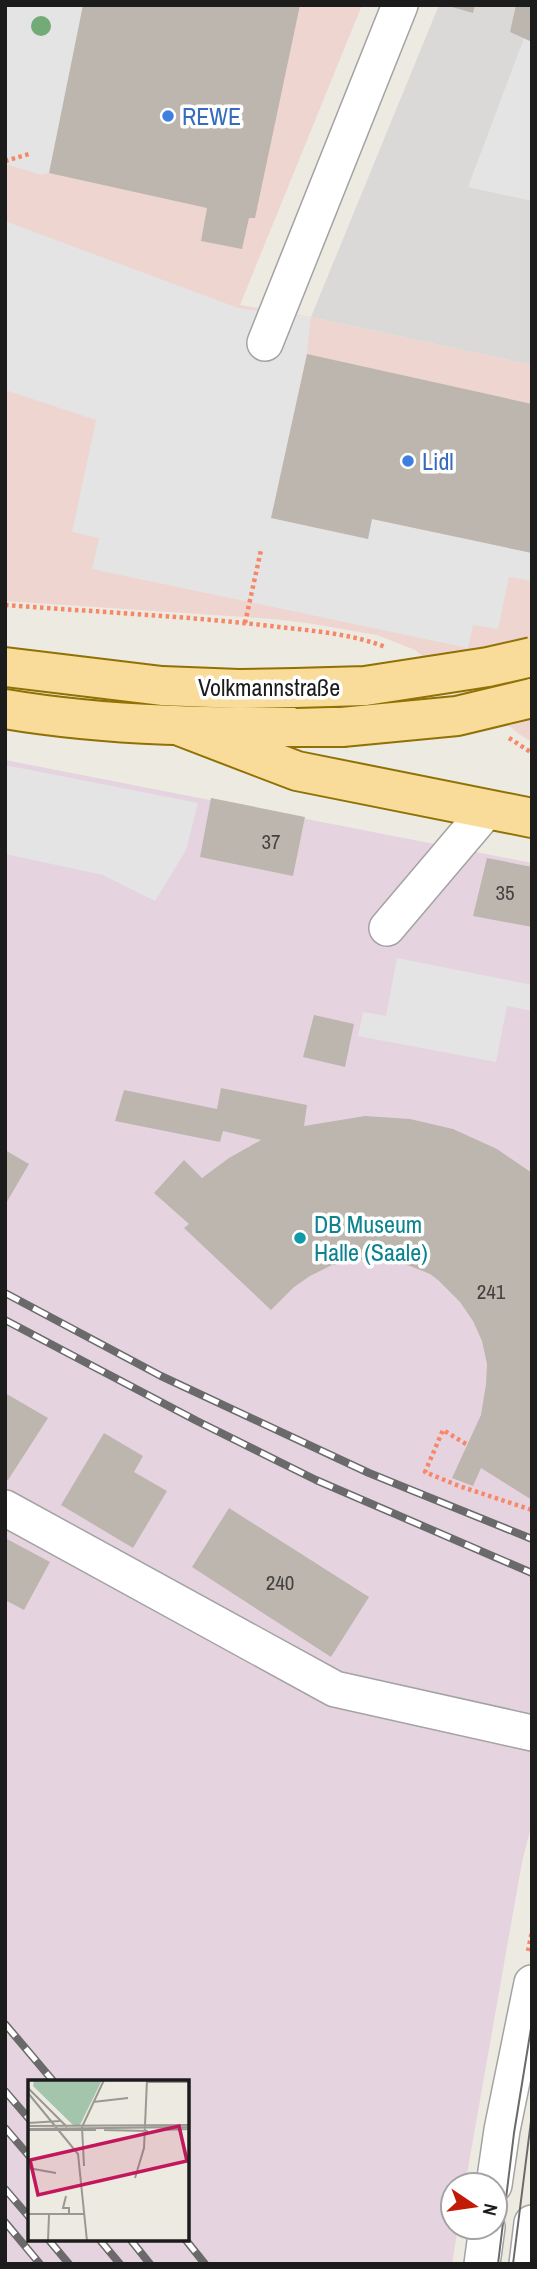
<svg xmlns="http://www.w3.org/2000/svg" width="537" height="2269" viewBox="0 0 537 2269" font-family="'Archivo Narrow',sans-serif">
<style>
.residential{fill:#dad9d8}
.commercial{fill:#eed5d0}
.industrial{fill:#e6d3e0;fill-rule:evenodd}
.parking{fill:#e4e4e4}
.building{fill:#bdb6ae}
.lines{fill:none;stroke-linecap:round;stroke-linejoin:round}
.minor-casing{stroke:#a3a3a3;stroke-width:38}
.major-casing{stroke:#8f7104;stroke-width:42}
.path{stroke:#f68869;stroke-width:4.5;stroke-dasharray:3.5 3.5;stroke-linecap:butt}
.minor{stroke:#fff;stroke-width:35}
.major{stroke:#f9db9a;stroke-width:38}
.tram{stroke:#6a6a6a;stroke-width:2}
.rail-casing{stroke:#6a6a6a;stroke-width:8}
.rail{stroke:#fff;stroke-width:5;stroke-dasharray:16;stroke-linecap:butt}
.major-bridge-casing{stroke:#8f7104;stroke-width:42;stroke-linecap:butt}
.major-bridge{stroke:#f9db9a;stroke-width:38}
.tree{fill:#72aa78}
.shop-dot{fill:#3f7fe0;stroke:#fff;stroke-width:2.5}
.culture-dot{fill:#0f9aa8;stroke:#fff;stroke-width:2.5}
.labels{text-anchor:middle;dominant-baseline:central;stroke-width:7;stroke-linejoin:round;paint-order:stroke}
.number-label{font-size:21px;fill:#444240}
.shop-label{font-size:24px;fill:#366cbe;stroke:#fff;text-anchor:start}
.street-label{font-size:24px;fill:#1c1c1c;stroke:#fff}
.culture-label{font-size:24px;fill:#0d838f;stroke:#fff;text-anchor:start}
.inset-road{fill:none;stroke:#999892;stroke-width:2}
.view{fill:#c2185b;fill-opacity:0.15;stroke:#c2185b;stroke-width:3.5}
.inset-edge{fill:none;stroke:#1c1c1c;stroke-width:3.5}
</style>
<rect width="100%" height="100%" fill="#edeae1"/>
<path class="residential" d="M439 5H532V365L311 317Z"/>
<path class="commercial" d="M5 5H362L240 305 311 317 532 365V742L519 734 415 650 377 635 307 623 273 619 5 601Z"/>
<path class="industrial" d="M5 760 532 863V1823L522 1862 465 2185H453V2227H458L452 2264H5ZM30 2082H187V2239H30Z"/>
<g class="parking">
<path d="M5 5H84L49 173 42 175 5 164Z"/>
<path d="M524 38 532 42V201L468 187Z"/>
<path d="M5 221 238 308 311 317 307 354 272 518 368 538 372 519 532 553V581L509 577 498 629 473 625 468 648 92 569 99 538 72 532 96 420 5 390Z"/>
<path d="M5 765 198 803 186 850 155 901 103 875 5 854Z"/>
<path d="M397 958 532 985V1011L507 1006 496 1062 358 1036 363 1012 386 1016Z"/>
</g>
<g class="building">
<path d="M83 5H300L255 218H249L242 249 201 241 207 208 49 173Z"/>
<path d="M445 5H475L473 13Z"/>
<path d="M516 5H532V42L510 32Z"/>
<path d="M307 354 532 404V553L372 519 368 539 271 518Z"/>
<path d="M211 798 305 817 293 876 200 857Z"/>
<path d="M487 858 532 867V927L473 916Z"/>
<path d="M314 1015 354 1024 345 1067 303 1057Z"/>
<path d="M221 1088 307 1105 304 1126 365 1116 410 1119 453 1129 497 1149 532 1173V1500L481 1468 473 1486 452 1478 481 1415 486 1384 487 1364 482 1341 473 1321 460 1302 438 1280 430 1274 410 1266 389 1260 369 1259 348 1261 330 1266 310 1276 294 1287 271 1310 184 1228 189 1224 154 1193 184 1160 202 1178 229 1158 261 1140 223 1131 220 1142 115 1121 124 1090 217 1109Z"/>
<path d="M5 1150 29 1164 5 1205Z"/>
<path d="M5 1393 48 1418 8 1480 5 1479Z"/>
<path d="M104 1433 143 1456 134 1472 167 1491 133 1548 61 1505Z"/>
<path d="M229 1508 369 1597 331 1657 192 1567Z"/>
<path d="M5 1538 50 1562 24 1610 5 1600Z"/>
</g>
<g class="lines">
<defs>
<g id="minor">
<path d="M265 343 400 5"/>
<path d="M387 928 487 810"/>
<path d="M5 1508 335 1689 532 1733"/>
<path d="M494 2185 502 2130 532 1983"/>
<path d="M482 2264 487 2227"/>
<path d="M527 2264 532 2223"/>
</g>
<g id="major">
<path d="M5 667 162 686 239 689 295 688"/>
<path d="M5 709C117 728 230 727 342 727"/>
<path d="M182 727 297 771 532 818"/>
</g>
</defs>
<use href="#minor" class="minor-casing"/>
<use href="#major" class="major-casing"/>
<g class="path">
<path d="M5 161 29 154"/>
<path d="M5 605C97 612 189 616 279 627 314 631 353 634 385 647"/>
<path d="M245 623 261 550"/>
<path d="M509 738 532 753"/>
<path d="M466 1444 443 1430 425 1472 459 1486 532 1510"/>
<path d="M528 1951 532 1931"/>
</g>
<use href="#minor" class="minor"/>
<use href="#major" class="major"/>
<g class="tram">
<path d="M498 2264 514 2133 532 2022"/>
<path d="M513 2264 532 2113"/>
</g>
<defs>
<g id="rail">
<path d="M5 1293 161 1376 369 1473 532 1539"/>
<path d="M5 1320 197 1421 316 1480 532 1573"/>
<path d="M5 2024 54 2082"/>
<path d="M5 2091 30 2120"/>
<path d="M5 2128 30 2157"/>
<path d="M5 2189 30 2218"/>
<path d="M5 2222 40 2264"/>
<path d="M48 2239 69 2264"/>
<path d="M99 2239 120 2264"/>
<path d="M130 2239 150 2264"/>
<path d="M185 2239 205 2264"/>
</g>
</defs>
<use href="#rail" class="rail-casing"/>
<use href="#rail" class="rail"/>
<defs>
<g id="major-bridge">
<path d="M295 688 365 686 488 667 532 657"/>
<path d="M342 727 457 716 532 698"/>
</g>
</defs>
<use href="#major-bridge" class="major-bridge-casing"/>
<use href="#major-bridge" class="major-bridge"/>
</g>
<circle class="tree" cx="41" cy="26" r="10"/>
<g class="shop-dot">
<circle cx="168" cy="116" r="7"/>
<circle cx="408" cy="461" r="7"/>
</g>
<circle class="culture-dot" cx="300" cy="1238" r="7"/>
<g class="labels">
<g class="number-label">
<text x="271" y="841">37</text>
<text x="505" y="892">35</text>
<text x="491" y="1291">241</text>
<text x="280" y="1582">240</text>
</g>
<g class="shop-label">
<text x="182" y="116">REWE</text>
<text x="422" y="461">Lidl</text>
</g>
<g class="street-label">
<text x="269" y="687">Volkmannstraße</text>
</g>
<g class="culture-label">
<text x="314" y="1224">DB Museum<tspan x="314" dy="28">Halle (Saale)</tspan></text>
</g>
</g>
<g transform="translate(28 2080)">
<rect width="161" height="161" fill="#edeae1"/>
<path d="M6 0H74L52 45H45L5 6Z" fill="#a3c5ac"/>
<path class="inset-road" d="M119 2H161M0 8 39 47M0 13 50 74 59 161M65 22 100 18M0 43 32 41M0 46 161 45M54 47 76 0M54 47 56 86M0 49 161 47M0 50H68M76 50 120 51M132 50 161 49M0 88 28 93M107 98 116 68 119 0M38 116 35 128H41V135M0 134H56M20 161 21 135"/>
<path class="view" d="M151 46 159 81 10 115 2 80Z"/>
<rect width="161" height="161" class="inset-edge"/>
</g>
<rect width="537" height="2269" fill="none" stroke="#1c1c1c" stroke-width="14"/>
<g transform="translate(474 2206) rotate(103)"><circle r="33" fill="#ffffff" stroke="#a4a4a4" stroke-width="2"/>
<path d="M0-5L12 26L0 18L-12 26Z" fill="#c21b05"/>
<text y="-10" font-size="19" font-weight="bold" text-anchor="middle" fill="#1c1c1c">N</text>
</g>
</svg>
